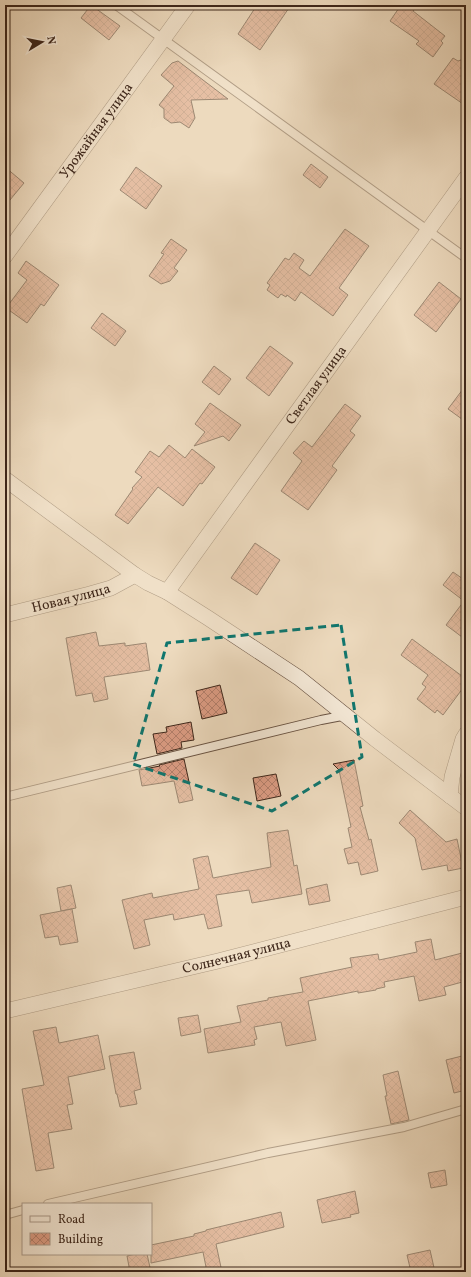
<svg xmlns="http://www.w3.org/2000/svg" width="471" height="1277" viewBox="0 0 471 1277" font-family="Vollkorn,serif">
<style>
.building{fill:url(#building-cross-hatch);stroke:#3d261a}
.lines{fill:none;stroke-linecap:round;stroke-linejoin:round}
.service-casing{stroke:#695343;stroke-width:10}
.minor-casing{stroke:#695343;stroke-width:16}
.service{stroke:#f3e7d5;stroke-width:8}
.minor{stroke:#f3e7d5;stroke-width:15}
.marked{fill:none;stroke:#0f766e;stroke-width:3;stroke-dasharray:8 5;stroke-linejoin:round}
.labels{text-anchor:middle;dominant-baseline:central;stroke-width:3;stroke-linejoin:round;paint-order:stroke}
.street-label{font-size:14px;fill:#3d261a;stroke:#f3e7d5}
</style>
<defs>
<pattern id="building-cross-hatch" width="8" height="8" patternUnits="userSpaceOnUse"><rect width="8" height="8" fill="#dd9d85"/><path d="M0 0l8 8M0 8l8-8" fill="none" stroke="#b4806c"/></pattern>
</defs>
<rect width="100%" height="100%" fill="#eddabe"/>
<filter id="stains"><feTurbulence type="fractalNoise" baseFrequency=".005" numOctaves="4"/><feColorMatrix values="0 0 0 0 .2 0 0 0 0 .09 0 0 0 0 .02 0 0 0 .5 -.17"/></filter>
<radialGradient id="worn" r=".72"><stop offset=".6" stop-color="#630" stop-opacity="0"/><stop offset="1" stop-color="#630" stop-opacity=".3"/></radialGradient>
<g class="building">
<path d="M91 5 120 26 109 40 81 18Z"/>
<path d="M257 5H291L260 50 238 34Z"/>
<path d="M401 5H418L413 11 445 36 441 41 443 43 433 57 416 44 419 41 390 21Z"/>
<path d="M453 58 458 61 466 58V106L434 84Z"/>
<path d="M178 61 228 99 191 100 195 118 189 128 180 122 171 123 164 118V109L159 105 174 86 161 75 172 63Z"/>
<path d="M311 164 328 177 320 188 303 175Z"/>
<path d="M5 167 24 183 5 206Z"/>
<path d="M136 167 162 186 146 209 120 190Z"/>
<path d="M345 229 369 246 339 288 348 295 333 316 301 292 295 301 287 295 286 297 281 294 278 298 267 290 270 285 267 283 285 258 289 260 294 253 304 260 299 268 310 276Z"/>
<path d="M171 239 187 250 174 268 178 271 170 281 161 284 149 276 164 254 161 253Z"/>
<path d="M26 261 59 285 44 306 41 304 27 323 6 308 27 280 18 273Z"/>
<path d="M439 282 461 299 436 332 414 315Z"/>
<path d="M102 313 126 331 115 346 91 328Z"/>
<path d="M270 346 293 363 269 396 246 378Z"/>
<path d="M214 366 231 379 219 395 202 382Z"/>
<path d="M466 385V422L448 409Z"/>
<path d="M210 403 241 425 229 441 223 436 194 446 205 432 195 424Z"/>
<path d="M345 404 361 416 350 431 355 435 332 466 337 470 308 510 281 491 302 461 293 453 304 441 312 447Z"/>
<path d="M169 445 185 458 192 449 215 467 202 484 200 483 183 506 158 487 128 524 115 515 133 489 132 488 142 477 135 472 150 451 159 457Z"/>
<path d="M255 543 280 560 257 595 231 578Z"/>
<path d="M453 572 466 581V640L446 625 464 601 443 585Z"/>
<path d="M96 632 99 646 125 643V646L146 643 150 670 104 677 108 699 94 702 92 693 76 696 66 638Z"/>
<path d="M412 639 466 679V684L443 715 437 710 435 713 417 699 426 687 422 684 428 675 401 655Z"/>
<path d="M220 685 227 713 202 719 196 691Z"/>
<path d="M191 722 194 740 181 742 182 748 157 754 153 734 167 732 166 727Z"/>
<path d="M184 759 193 800 179 803 174 781 142 786 139 770 160 766 159 765Z"/>
<path d="M354 760 363 806 360 807 369 840 371 839 378 871 361 875 358 862 348 864 344 849 352 847 348 828 351 827 339 770 333 764Z"/>
<path d="M276 774 281 796 257 801 253 778Z"/>
<path d="M410 810 446 842 457 839 463 868 448 871 447 865 422 870 415 838 399 823Z"/>
<path d="M288 830 294 866 297 865 302 894 252 903 249 890 216 895 222 926 208 929 204 914 174 920 173 914 144 920 150 945 134 949 122 900 152 893 153 898 199 889 193 859 201 857 208 856 213 878 271 867 267 833Z"/>
<path d="M327 884 330 901 309 905 306 889Z"/>
<path d="M71 885 76 908 61 911 57 888Z"/>
<path d="M72 909 78 942 60 945 58 936 45 938 40 915Z"/>
<path d="M431 939 435 960 466 952V981L444 987 446 995 419 1001 414 976 384 982 385 987 376 989V990L358 993V991L308 1001 316 1040 286 1046 281 1022 254 1027 257 1039 254 1040 255 1045 208 1053 204 1029 241 1022 237 1006 268 1000V998L303 992 300 978 352 967 350 958 378 954 379 960 417 952 415 942Z"/>
<path d="M198 1015 201 1032 181 1036 178 1018Z"/>
<path d="M56 1027 59 1043 98 1035 105 1069 68 1077 73 1104 67 1105 72 1129 48 1133 54 1168 36 1171 22 1089 44 1085 33 1031Z"/>
<path d="M134 1052 141 1089 134 1091 137 1104 120 1107 117 1094H116L109 1056Z"/>
<path d="M466 1055V1090L454 1093 446 1060Z"/>
<path d="M398 1071 409 1120 391 1124 385 1096H387L383 1075Z"/>
<path d="M445 1170 447 1185 431 1188 428 1173Z"/>
<path d="M355 1191 359 1213 350 1215 351 1217 322 1223 317 1200Z"/>
<path d="M281 1212 284 1227 216 1244 222 1272H207L203 1252 151 1263V1245L194 1236V1234L206 1231V1230Z"/>
<path d="M430 1250 435 1272H411L407 1255Z"/>
<path d="M136 1254H147L151 1272H130L127 1256Z"/>
</g>
<g class="lines">
<defs>
<g id="service">
<path d="M116 5 466 258"/>
<path d="M5 797 321 720 347 715"/>
<path d="M48 1204 268 1153 404 1127 466 1109"/>
<path d="M5 1215 23 1210"/>
</g>
<g id="minor">
<path id="s1" d="M5 256 188 5"/>
<path d="M5 479 135 575 148 583 167 592 208 618 299 678 375 739 466 808"/>
<path id="s2" d="M167 592 466 178"/>
<path id="s3" d="M5 615 90 594 111 588 135 575"/>
<path d="M450 796 452 777 463 739 466 734"/>
<path id="s4" d="M5 1011 218 961 466 897"/>
</g>
</defs>
<use href="#service" class="service-casing"/>
<use href="#minor" class="minor-casing"/>
<use href="#service" class="service"/>
<use href="#minor" class="minor"/>
</g>
<path d="M0 0H471V1277H0ZM341 625 362 757 272 811 133 764 167 643Z" fill="#eddabe" fill-opacity=".55" fill-rule="evenodd"/>
<path class="marked" d="M341 625 362 757 272 811 133 764 167 643Z"/>
<g class="labels">
<g class="street-label">
<text stroke="none"><textPath href="#s1" startOffset="155">Урожайная улица</textPath></text>
<text stroke="none"><textPath href="#s2" startOffset="255">Светлая улица</textPath></text>
<text stroke="none"><textPath href="#s3" startOffset="68">Новая улица</textPath></text>
<text stroke="none"><textPath href="#s4" startOffset="238">Солнечная улица</textPath></text>
</g>
</g>
<rect width="471" height="1277" fill="none" stroke="#eddabe" stroke-width="20"/>
<rect x="6" y="6" width="459" height="1265" fill="none" stroke="#3d261a" stroke-width="2"/>
<rect x="10" y="10" width="451" height="1257" fill="none" stroke="#3d261a"/>
<rect x="22" y="1203" width="130" height="52" fill="#f3e7d5" stroke="#aa9a8a"/>
<rect x="30" y="1216" width="20" height="6" fill="#f3e7d5" stroke="#aa9a8a"/>
<text x="58" y="1223" font-size="12" fill="#3d261a">Road</text>
<rect x="30" y="1233" width="20" height="12" fill="url(#building-cross-hatch)" stroke="#aa9a8a"/>
<text x="58" y="1243" font-size="12" fill="#3d261a">Building</text>
<g transform="translate(42 42) rotate(80)" stroke="#f3e7d5" stroke-width="3" paint-order="stroke">
<path d="M0-3L7 15L0 10L-7 15Z" fill="#3d261a"/>
<text y="-6" font-size="11" font-weight="bold" text-anchor="middle" fill="#3d261a">N</text>
</g>
<rect width="100%" height="100%" filter="url(#stains)"/>
<rect width="100%" height="100%" fill="url(#worn)"/>
</svg>
